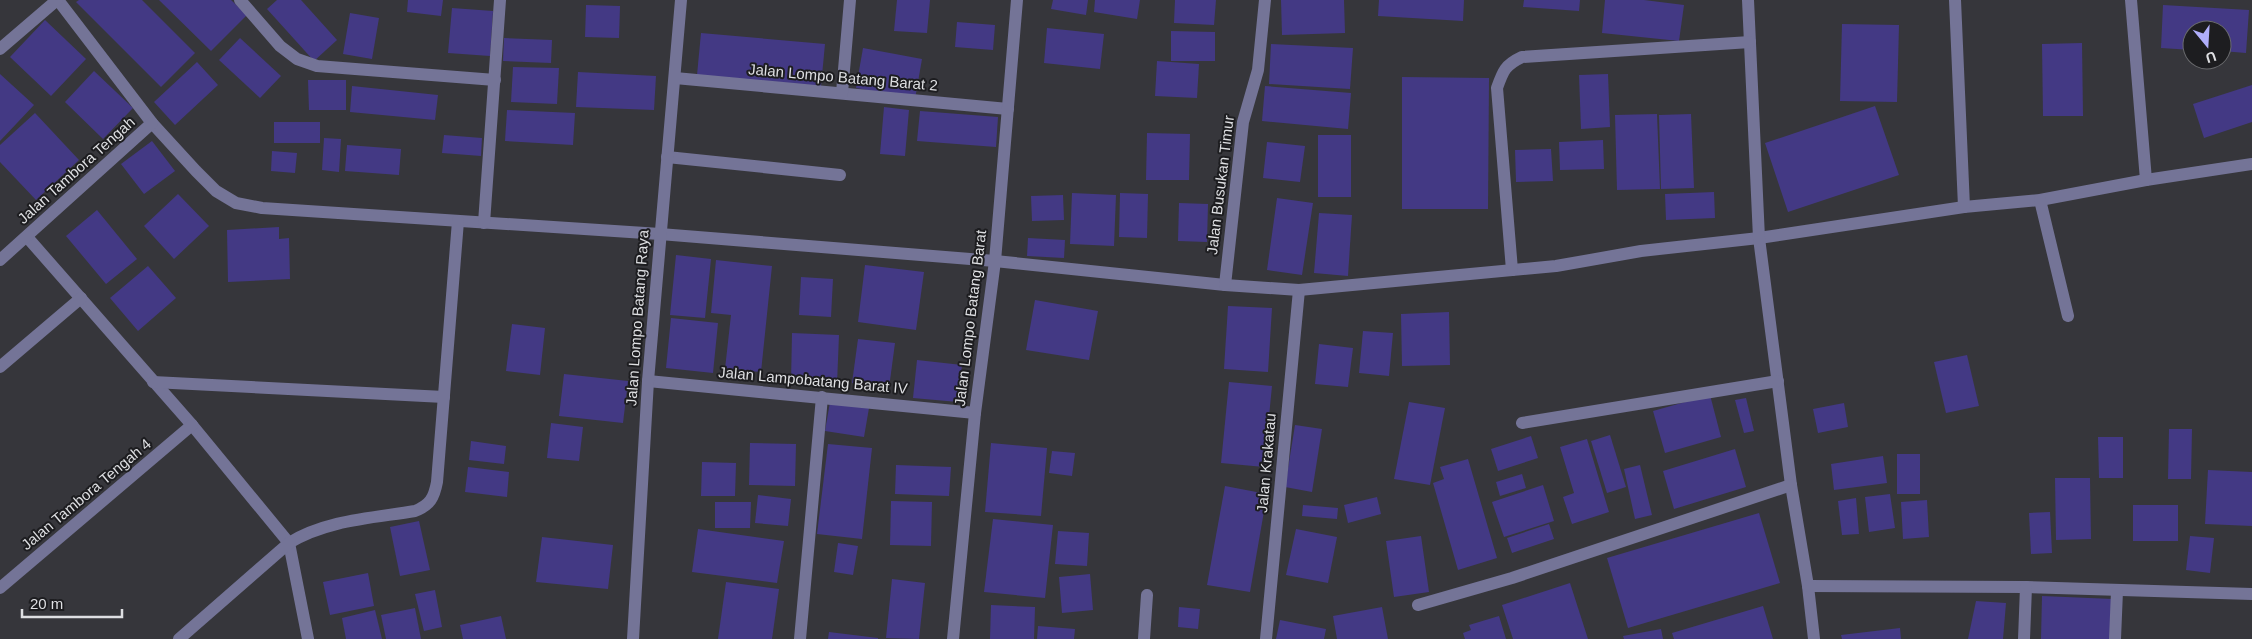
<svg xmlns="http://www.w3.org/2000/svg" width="2252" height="639" viewBox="0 0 2252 639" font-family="Arial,sans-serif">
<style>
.building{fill:#433984}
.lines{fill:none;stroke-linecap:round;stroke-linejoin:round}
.minor{stroke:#747497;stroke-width:12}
.labels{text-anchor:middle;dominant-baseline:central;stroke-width:4;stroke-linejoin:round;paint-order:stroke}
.street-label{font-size:15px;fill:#dedfe2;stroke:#1d1d20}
</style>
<rect width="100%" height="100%" fill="#36363b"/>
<g class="building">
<path d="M79 0H142L195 53 161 87 76 2Z"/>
<path d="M159 0H231L247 15 211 51Z"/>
<path d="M277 0H301L337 40 314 61 267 9Z"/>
<path d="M408 0H443L441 16 407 12Z"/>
<path d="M897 0H930L927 33 894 31Z"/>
<path d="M1053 0H1088L1086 15 1051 9Z"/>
<path d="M1095 0H1140L1137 19 1094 12Z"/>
<path d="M1175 0H1216L1214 25 1174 23Z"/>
<path d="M1281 0H1344L1345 33 1282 35Z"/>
<path d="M1379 0H1464L1463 21 1378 16Z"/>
<path d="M1524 0H1580L1579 11 1523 7Z"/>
<path d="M1605 0H1644L1684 5 1679 41 1602 33Z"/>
<path d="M586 5 620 6 619 38 585 37Z"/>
<path d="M2163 5 2249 10 2246 53 2222 51V30H2192V50L2161 48Z"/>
<path d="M452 8 493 11 490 56 448 53Z"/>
<path d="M350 13 379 18 372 59 343 54Z"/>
<path d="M45 20 86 59 51 96 10 57Z"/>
<path d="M957 22 995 25 993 50 955 47Z"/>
<path d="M1842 24 1899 25 1897 102 1840 101Z"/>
<path d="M1047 28 1104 34 1100 69 1044 63Z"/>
<path d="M1171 31 1215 32V61H1171Z"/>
<path d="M701 33 825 44 821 86 697 75Z"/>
<path d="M240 38 281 76 260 98 219 60Z"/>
<path d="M504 38 552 40 551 63 503 61Z"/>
<path d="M2082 43 2083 116H2043L2042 44Z"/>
<path d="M1271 44 1353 48 1350 89 1269 84Z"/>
<path d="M863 48 922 59 915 99 856 88Z"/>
<path d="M1157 61 1199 64 1197 98 1155 96Z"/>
<path d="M197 62 218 85 175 125 154 102Z"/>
<path d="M513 67 559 68 557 104 511 102Z"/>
<path d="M94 71 133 108 103 139 65 102Z"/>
<path d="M578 72 656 76 654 110 576 107Z"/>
<path d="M0 74 34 105 0 141Z"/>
<path d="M1608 74 1610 127 1581 129 1579 75Z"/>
<path d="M1402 77 1489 78 1488 209H1402Z"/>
<path d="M308 80H346V110H309Z"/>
<path d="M2252 85V122L2204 138 2193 104Z"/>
<path d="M352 86 438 95 435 120 350 112Z"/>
<path d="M1265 86 1351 93 1348 129 1262 121Z"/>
<path d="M1875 106 1899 175 1788 212 1765 143Z"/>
<path d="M884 107 909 110 905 156 880 154Z"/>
<path d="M507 110 575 113 573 145 505 141Z"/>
<path d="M920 111 998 117 996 147 917 141Z"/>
<path d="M35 113 79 160 36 200 0 162V145Z"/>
<path d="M1657 114 1660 189 1617 190 1615 115Z"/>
<path d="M1691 114 1694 188 1661 189 1659 115Z"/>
<rect x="274" y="122" width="46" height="21"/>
<path d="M1147 133 1190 134 1189 180H1146Z"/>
<path d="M444 135 482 138 481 156 442 153Z"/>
<rect x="1318" y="135" width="33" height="62"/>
<path d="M324 138 341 139 339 172 322 170Z"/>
<path d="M1603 140 1604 169 1560 170 1559 142Z"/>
<path d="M152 141 175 171 144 194 121 164Z"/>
<path d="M1267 142 1305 146 1300 182 1263 178Z"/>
<path d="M347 145 401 149 399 175 345 171Z"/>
<path d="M1551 149 1553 181 1516 182 1515 150Z"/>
<path d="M272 151 297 153 295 173 271 171Z"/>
<path d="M1714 192 1715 218 1666 220 1665 194Z"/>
<path d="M1072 193 1116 195 1114 246 1070 244Z"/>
<path d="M1120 193 1148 194 1147 238 1119 237Z"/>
<path d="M178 194 209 226 174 259 144 226Z"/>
<path d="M1063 195 1064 220 1032 221 1031 196Z"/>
<path d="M1277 198 1313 203 1302 275 1267 270Z"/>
<path d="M1179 203 1208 204 1207 242 1178 241Z"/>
<path d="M97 210 137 259 106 284 66 236Z"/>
<path d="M1319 213 1352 215 1348 276 1314 273Z"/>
<path d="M279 227V239L289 238 290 279 228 282 227 230Z"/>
<path d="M1028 238 1065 240 1064 258 1027 256Z"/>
<path d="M676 255 711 259 705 318 670 315Z"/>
<path d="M716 260 772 266 761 372 725 369 731 315 711 313Z"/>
<path d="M865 265 924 272 916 330 858 322Z"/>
<path d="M148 266 176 298 138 331 110 298Z"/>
<path d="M801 277 833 279 831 317 799 315Z"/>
<path d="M1035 300 1098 311 1089 360 1026 350Z"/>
<path d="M1228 306 1272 308 1268 372 1224 369Z"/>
<path d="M1449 312 1450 365 1402 366 1401 314Z"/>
<path d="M671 318 718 323 713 373 666 368Z"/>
<path d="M512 324 545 328 540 375 506 371Z"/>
<path d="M1363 331 1393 333 1389 376 1359 373Z"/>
<path d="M792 333 839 335 837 384 791 383Z"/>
<path d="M858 339 895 343 889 388 852 383Z"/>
<path d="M1319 344 1353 348 1348 387 1315 384Z"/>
<path d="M1967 355 1979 406 1946 413 1934 362Z"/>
<path d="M917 360 962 365 958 402 913 398Z"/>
<path d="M564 374 628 381 623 423 559 416Z"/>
<path d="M1229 382 1272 386 1264 467 1221 463Z"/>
<path d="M1710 395 1721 437 1665 453 1653 411Z"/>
<path d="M1746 398 1754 431 1744 433 1735 400Z"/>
<path d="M830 402 869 408 864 437 825 431Z"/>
<path d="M1409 402 1445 408 1430 485 1394 479Z"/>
<path d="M1844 403 1848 427 1818 433 1813 409Z"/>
<path d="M551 423 583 427 579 461 547 458Z"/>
<path d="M1295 425 1322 429 1312 492 1285 487Z"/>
<path d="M2169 429H2192L2191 479H2168Z"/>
<path d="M1610 435 1626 487 1607 493 1591 441Z"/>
<path d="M1531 436 1538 458 1498 471 1491 449Z"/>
<path d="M2098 437H2123V478H2099Z"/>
<path d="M1587 439 1609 512 1572 524 1563 497 1574 493 1560 447Z"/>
<path d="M471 441 506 446 504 464 469 460Z"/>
<path d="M750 443 796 444 795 486 749 485Z"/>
<path d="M991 443 1047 448 1041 516 985 512Z"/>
<path d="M828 444 872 448 862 539 817 534Z"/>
<path d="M1735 449 1746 487 1674 509 1663 471Z"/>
<path d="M1052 451 1075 453 1072 476 1049 473Z"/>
<rect x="1897" y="454" width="23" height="40"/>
<path d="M1883 456 1887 483 1834 490 1831 464Z"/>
<path d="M1468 459 1497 558 1458 570 1433 483 1444 479 1440 467Z"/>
<path d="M702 462 736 463 735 496H701Z"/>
<path d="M896 465 951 467 949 496 895 494Z"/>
<path d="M1640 465 1652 515 1635 519 1624 469Z"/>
<path d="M468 467 509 472 507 497 465 492Z"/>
<path d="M2208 470 2252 472V526L2205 524Z"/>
<path d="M1522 474 1526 488 1500 496 1496 482Z"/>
<path d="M2055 478H2090L2091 539 2056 540Z"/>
<path d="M1543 485 1554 521 1504 537 1492 502Z"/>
<path d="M1225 486 1267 494 1250 592 1207 585Z"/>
<path d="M1890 494 1895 528 1869 532 1865 497Z"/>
<path d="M758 495 791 499 788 526 755 523Z"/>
<path d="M1377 497 1381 514 1348 523 1344 505Z"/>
<path d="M1856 498 1859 534 1842 535 1838 501Z"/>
<path d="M1927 500 1929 537 1903 539 1901 502Z"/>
<path d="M891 501 932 502 931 546 890 545Z"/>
<path d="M715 502H751L750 528H715Z"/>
<path d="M1303 505 1338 508 1337 519 1302 516Z"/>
<rect x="2133" y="505" width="45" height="36"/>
<path d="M2050 512 2052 553 2031 554 2029 513Z"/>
<path d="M1759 513 1780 583 1628 628 1607 558Z"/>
<path d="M993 519 1053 525 1045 598 984 592Z"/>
<path d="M419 521 430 570 400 576 390 527Z"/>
<path d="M1549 524 1554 539 1512 553 1507 538Z"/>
<path d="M698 529 784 541 777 583 692 572Z"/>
<path d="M1296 529 1337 537 1328 583 1286 575Z"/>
<path d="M1058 531 1089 533 1087 566 1055 564Z"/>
<path d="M1421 536 1429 592 1394 597 1386 541Z"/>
<path d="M2190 536 2214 538 2210 573 2186 570Z"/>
<path d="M542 537 613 545 608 589 536 582Z"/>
<path d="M838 543 858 546 853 575 834 572Z"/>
<path d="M368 573 374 606 330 615 323 582Z"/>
<path d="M1090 574 1093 610 1062 613 1059 577Z"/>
<path d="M892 579 925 583 919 639 886 638Z"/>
<path d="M726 582 779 589 772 639H718Z"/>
<path d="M1570 583 1588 639H1513L1502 605Z"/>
<path d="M435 590 442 627 424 631 415 594Z"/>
<path d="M2042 596 2113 599 2111 639H2041Z"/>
<path d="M1976 601 2006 603 2003 639H1968Z"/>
<path d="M991 605 1035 607 1034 639H990Z"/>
<path d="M1763 606 1773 639H1674L1672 633Z"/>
<path d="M1179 607 1200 609 1198 629 1178 627Z"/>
<path d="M1382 607 1388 639H1337L1333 616Z"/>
<path d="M415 608 421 639H386L381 615Z"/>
<path d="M375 610 382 639H346L342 618Z"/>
<path d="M501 616 506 639H463L460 625Z"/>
<path d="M1499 616 1506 639H1465L1463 633 1471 630 1469 625Z"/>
<path d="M1280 620 1326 629 1324 639H1276Z"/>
<path d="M1038 626 1075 629 1074 639H1037Z"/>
<path d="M1900 628 1901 639H1842L1841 635Z"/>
<path d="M1661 629 1663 639H1624L1623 636Z"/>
<path d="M829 632 878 638V639H828Z"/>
</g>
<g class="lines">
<g class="minor">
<path d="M58 0 152 123 196 171 216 191 236 203 262 208 660 234 995 261 1225 285 1299 290 1556 266 1641 251 1759 238 1964 207 2040 200 2146 180 2252 164"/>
<path d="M240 0 280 46 297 59 317 66 495 80"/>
<path d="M1748 0 1759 238 1791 485 1808 586 1814 639"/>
<path d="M1955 0 1964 207"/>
<path d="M2131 0 2146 180"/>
<path d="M0 49 57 0"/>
<path d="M675 78 1008 109"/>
<path d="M842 93 850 0"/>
<path d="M667 157 840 175"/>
<path d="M2040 200 2068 316"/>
<path d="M484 223 500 0"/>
<path d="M27 237 192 425 289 543 308 639"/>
<path d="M0 260 152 123"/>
<path d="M1512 270 1497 88C1503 71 1505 65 1522 57L1750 42"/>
<path d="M1225 285 1243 122 1258 70 1265 0"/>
<path d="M0 367 81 298"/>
<path d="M648 381 975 413"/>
<path d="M153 382 444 397"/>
<path d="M1522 423 1778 381"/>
<path d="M1808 586 2026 587 2252 594"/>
<path d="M0 588 192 425"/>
<path d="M1418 605 1512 578 1791 485"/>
<path d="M179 639 289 543C326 520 373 518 415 511 430 505 434 498 437 482L458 221"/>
<path d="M633 639 648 381 681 0"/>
<path d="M800 639 822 397"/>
<path d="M953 639 975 413 995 261 1017 0"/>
<path d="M1144 639 1147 595"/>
<path d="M1266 639 1299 290"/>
<path d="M2024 639 2026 587"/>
<path d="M2115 639 2117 591"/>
</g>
</g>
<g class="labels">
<g class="street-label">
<text transform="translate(843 77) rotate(5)">Jalan Lompo Batang Barat 2</text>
<text transform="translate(76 170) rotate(-42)">Jalan Tambora Tengah</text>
<text transform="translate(1220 185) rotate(-83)">Jalan Busukan Timur</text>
<text transform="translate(637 318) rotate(-86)">Jalan Lompo Batang Raya</text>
<text transform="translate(970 318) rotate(-83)">Jalan Lompo Batang Barat</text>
<text transform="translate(813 380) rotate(5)">Jalan Lampobatang Barat IV</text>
<text transform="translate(1266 463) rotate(-85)">Jalan Krakatau</text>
<text transform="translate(86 494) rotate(-40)">Jalan Tambora Tengah 4</text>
</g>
</g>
<g transform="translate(2207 45) rotate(162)"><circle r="24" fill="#1d1d20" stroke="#6a6b6e"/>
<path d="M0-4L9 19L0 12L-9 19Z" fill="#b0aefa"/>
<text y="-8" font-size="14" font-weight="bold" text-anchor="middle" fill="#dedfe2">U</text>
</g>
<path d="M22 609v8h100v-8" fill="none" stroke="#dedfe2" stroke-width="2.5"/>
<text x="30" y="609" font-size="15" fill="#dedfe2" stroke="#1d1d20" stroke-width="4" paint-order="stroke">20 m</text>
</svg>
